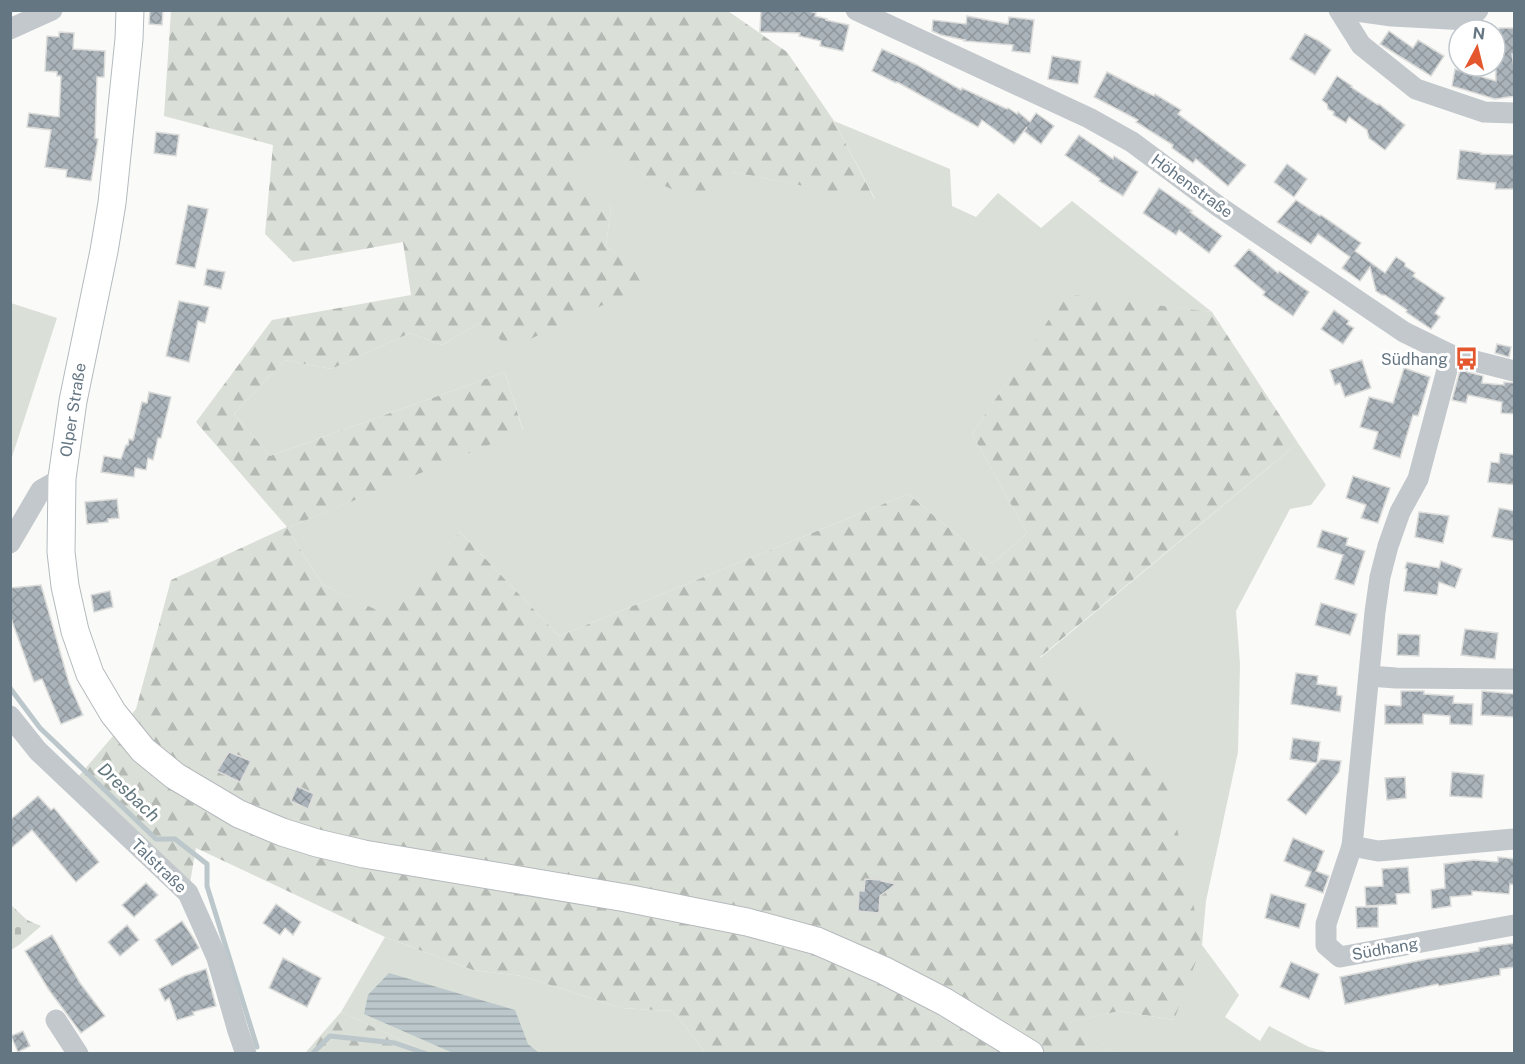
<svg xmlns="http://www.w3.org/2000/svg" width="1525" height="1064" viewBox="0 0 1525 1064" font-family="'Public Sans',sans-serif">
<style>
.grass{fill:#dadfd7}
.forest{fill:url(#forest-firs)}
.cemetery{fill:url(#cemetery-stones)}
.water{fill:url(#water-rules)}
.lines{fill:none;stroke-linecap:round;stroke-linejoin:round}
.stream{stroke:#bbc7cb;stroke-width:5}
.building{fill:url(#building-cross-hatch);stroke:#dcdcda;stroke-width:1.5}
.major-casing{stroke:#b5babe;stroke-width:29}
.minor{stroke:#c3c8cc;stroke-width:21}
.major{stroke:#fff;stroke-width:27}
.labels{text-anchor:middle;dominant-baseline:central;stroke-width:6;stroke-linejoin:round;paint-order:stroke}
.street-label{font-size:16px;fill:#657683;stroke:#fff}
.poi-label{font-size:16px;fill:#657683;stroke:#fff;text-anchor:end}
.water-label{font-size:18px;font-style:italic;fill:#60757c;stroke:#fff}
</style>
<defs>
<pattern id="forest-firs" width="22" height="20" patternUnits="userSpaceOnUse" patternTransform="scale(1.5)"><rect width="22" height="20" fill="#dadfd7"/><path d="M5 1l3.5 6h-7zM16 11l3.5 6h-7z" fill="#b4b9b4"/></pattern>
<pattern id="cemetery-stones" width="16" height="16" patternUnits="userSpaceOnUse" patternTransform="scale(1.5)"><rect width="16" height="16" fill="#dadfd7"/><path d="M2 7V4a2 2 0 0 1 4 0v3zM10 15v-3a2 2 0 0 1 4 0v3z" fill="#b4b9b4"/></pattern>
<pattern id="water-rules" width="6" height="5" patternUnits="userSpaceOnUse" patternTransform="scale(1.5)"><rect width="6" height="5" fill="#bbc7cb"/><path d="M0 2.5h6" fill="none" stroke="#9ca6aa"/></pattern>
<pattern id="building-cross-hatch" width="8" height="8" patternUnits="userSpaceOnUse" patternTransform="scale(1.5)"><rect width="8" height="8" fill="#aab3b9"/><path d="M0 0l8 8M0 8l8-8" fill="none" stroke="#8e969c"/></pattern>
</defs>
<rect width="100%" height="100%" fill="#fafaf8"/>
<g class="grass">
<path d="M834 121 950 169 952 206 976 217 998 193 1041 228 1072 201 1212 312 1066 295 972 434 1027 533 992 564 908 494 559 636 460 532 386 615 322 584 287 528 523 430 505 372 270 456 234 414 285 360 331 369 410 333 442 345 479 323 653 281 606 246 611 207 575 175 597 142 648 178 732 172 875 199Z"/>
<path d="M11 303 57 318 11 460 10 303Z"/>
<path d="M1298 443 1326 485 1311 505 1290 509 1236 611 1240 664 1238 752 1206 901 1202 945 1239 995 1225 1017 1260 1041 1269 1026 1309 1047 1330 1053H1115L1069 1022 1119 1011 1174 1020 1040 658Z"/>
<path d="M385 937 473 970 522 976 621 1008 673 1011 706 1053H429L341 1012Z"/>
</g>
<g class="forest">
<path d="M171 11H728L787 52 834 121 875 200 732 172 701 203 648 178 597 143 576 175 611 207 606 246 654 281 511 348 479 323 442 345 410 333 331 369 285 360 234 414 270 456 505 372 523 431 287 528 322 584 385 614 460 532 559 636 908 494 992 564 1027 533 972 434 1066 294 1212 312 1298 443 1040 657 1165 772 1202 945 1174 1020 1119 1011 1070 1022 1115 1053H706L673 1011 621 1008 522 976 473 970 385 937 196 848 190 883 78 777 136 709 171 580 287 527 196 422 272 320 411 295 403 242 293 262 265 234 273 145 164 116Z"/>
<path d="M341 1012 429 1053H302L306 1052Z"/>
</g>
<path class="cemetery" d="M10 904 27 920 41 926 19 945 11 950Z"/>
<path class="water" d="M389 973 515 1010 528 1044 539 1053H453L364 1014 368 995Z"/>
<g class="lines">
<g class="stream">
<path d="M10 688 40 728 156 839H175L207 864V886L257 1047"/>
<path d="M312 1054 330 1036 395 1043 427 1054"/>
</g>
</g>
<g class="building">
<path d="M150 10H163L162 25 149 24Z"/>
<path d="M761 10H805L816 13 815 16 827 19 826 20 849 25 843 51 820 46 821 41 799 36 800 33 760 32Z"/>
<path d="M967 16 1008 24 1009 17 1034 20 1030 53 1012 51 1013 45 964 41 965 40 941 35 932 31 933 20 966 24Z"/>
<path d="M1499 28H1515V54H1512L1515 73V96L1495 99 1452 86 1455 69 1496 81 1495 34 1498 33Z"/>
<path d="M1389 31 1413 48 1418 40 1444 56 1431 76 1380 44Z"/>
<path d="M59 32 74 33 73 49 105 51 104 77H97L95 138 98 139 91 181 66 177 67 170 45 167 51 130 27 127 29 113 59 117 61 76H57V72L45 71 47 36 59 37Z"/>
<path d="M1305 34 1319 41 1331 50 1315 75 1290 59Z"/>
<path d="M882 49 917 65 961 90 962 88 1007 109 1008 108 1017 114 1018 112 1030 122 1036 113 1054 126 1041 144 1024 131 1027 127 1014 144 982 120 978 127 897 82 896 83 872 71Z"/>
<path d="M1052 56 1081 61 1078 84 1048 79Z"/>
<path d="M1107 72 1154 96 1155 94 1181 110 1178 114 1246 165 1228 186 1196 159 1193 163 1172 148 1173 145 1136 122 1138 120 1094 97Z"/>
<path d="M1337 76 1352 86 1351 87 1378 105 1379 104 1405 125 1385 150 1369 138 1367 130 1349 117 1346 123 1333 115 1334 112 1328 109 1327 104 1322 100Z"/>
<path d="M156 132 179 135 176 156 154 153Z"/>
<path d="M1079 135 1113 159 1114 156 1138 172 1123 196 1099 181 1100 179 1065 155Z"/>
<path d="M1460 150 1481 153V154L1515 155 1514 189H1495L1496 183 1457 179Z"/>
<path d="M1287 164 1307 179 1294 197 1274 182Z"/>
<path d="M1159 188 1192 211 1190 212 1222 236 1209 253 1179 230 1176 235 1143 213Z"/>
<path d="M1296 200 1320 216 1321 215 1361 243 1355 251 1385 273 1396 257 1405 263V266L1415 273 1413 276 1445 298 1435 313 1440 317 1431 329 1406 312 1407 310 1385 295H1382L1376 291 1370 267 1360 281 1342 268 1350 257 1318 234 1311 244 1277 222Z"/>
<path d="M188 205 208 209 195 268 176 264Z"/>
<path d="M1249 249 1278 273 1279 271 1309 292 1293 316 1263 295 1265 292 1234 266Z"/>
<path d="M207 269 225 272 221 289 204 285Z"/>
<path d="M179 301 209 307 205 323 198 321 189 362 166 356Z"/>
<path d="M1334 310 1349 321 1347 324 1354 328 1343 344 1321 329Z"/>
<path d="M1497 344 1511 347 1509 357 1495 353Z"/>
<path d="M1362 360 1371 388 1345 397 1340 383 1335 385 1330 370Z"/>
<path d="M1404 368 1430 377 1418 416 1413 415 1400 458 1373 449 1378 432 1360 427 1369 397 1393 403Z"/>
<path d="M1460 370 1483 376 1482 383 1504 385V382L1515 383V414L1501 413 1502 402 1468 395 1466 403 1452 400Z"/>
<path d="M149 392 171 397 161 438H158L153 460 148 458 146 470 135 468 134 477 101 472 104 456 121 459 126 445H128L129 439 133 440 142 402 147 403Z"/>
<path d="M1500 453 1515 455V485L1488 482 1491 462 1499 463Z"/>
<path d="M1353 476 1390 488 1378 523 1361 518 1366 505 1346 498Z"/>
<path d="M117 499 119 518 108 519V522L87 524 85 502Z"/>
<path d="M1499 508 1515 511V541L1492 537Z"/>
<path d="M1419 512 1449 516 1443 543 1415 537Z"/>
<path d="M1322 530 1348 538 1346 545 1365 551 1354 585 1335 579 1343 555 1317 547Z"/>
<path d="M1441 561 1462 569 1455 588 1439 582 1437 595 1404 591 1407 569 1405 568 1407 562 1439 568Z"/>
<path d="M41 585 69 683 83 715 61 724 42 679 34 682 12 621 10 613V588Z"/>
<path d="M110 591 113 607 94 612 91 595Z"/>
<path d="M1321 603 1357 614 1350 635 1315 625Z"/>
<path d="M1465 629 1498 633 1495 659 1461 655Z"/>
<path d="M1398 634 1420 635 1419 656 1397 655Z"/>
<path d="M1296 673 1318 676 1317 684 1337 687V695L1342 696 1340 712 1291 704Z"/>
<path d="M1401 691H1424V694L1454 696 1453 703 1473 704 1472 725 1450 724V716L1423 714V724H1385V705L1401 706Z"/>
<path d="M1482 691 1515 694V717L1481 715Z"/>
<path d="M1293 738 1320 742 1317 763 1290 759Z"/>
<path d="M229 752 251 761 240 782 217 771Z"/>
<path d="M1321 759 1341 761 1339 772 1306 815 1287 800Z"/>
<path d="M1452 772 1484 775 1482 798 1450 796Z"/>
<path d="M1405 777 1406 798 1387 800 1385 778Z"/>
<path d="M297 786 314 794 308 809 291 801Z"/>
<path d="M38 796 51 810 54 808 99 862 76 882 32 830 10 849V820Z"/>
<path d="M1293 838 1324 851 1316 871 1329 876 1323 893 1305 886 1311 872 1284 861Z"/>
<path d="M1498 857 1515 859V885L1510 884 1509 894 1472 891V895L1450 897 1451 906 1432 909 1431 890 1445 888 1444 864 1474 860 1498 862Z"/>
<path d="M1408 867 1410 893 1396 894 1397 904 1366 906 1365 887 1383 886 1382 869Z"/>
<path d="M865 879 881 880V881L896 884 880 896 879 913 858 911 859 891H864Z"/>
<path d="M146 883 158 895 134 917 122 905Z"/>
<path d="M1271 894 1306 904 1299 928 1265 918Z"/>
<path d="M276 904 301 922 293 935 285 928 280 935 263 923Z"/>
<path d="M1356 907H1378V927L1357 928Z"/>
<path d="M182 921 194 939 199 948 172 966 155 940Z"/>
<path d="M127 925 139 940 120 956 108 942Z"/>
<path d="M52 935 80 983 105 1016 81 1033 49 990 25 951Z"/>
<path d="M1515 943V967L1500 969V975L1439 986 1438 984 1345 1004 1340 977 1427 959 1479 951V948Z"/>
<path d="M283 958 321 978 307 1007 269 988Z"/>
<path d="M1291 962 1319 974 1309 999 1280 987Z"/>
<path d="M206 969 216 1006 193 1012 194 1015 177 1020 169 998 165 1001 159 989 184 976Z"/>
<path d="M23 1031 30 1046 18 1052 11 1036Z"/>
</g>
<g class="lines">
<defs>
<path id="major" d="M130 10 129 39 112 203 104 251 73 401 62 478 61 552 65 586 75 631 90 674 113 713 143 750 175 776 239 814 282 832 317 843 364 854 626 898 747 922 817 941 883 970 945 1002 1030 1054"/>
</defs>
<use href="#major" class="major-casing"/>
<g class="minor">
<path d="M856 10 1089 118 1132 142 1218 206 1404 332 1451 355 1514 371"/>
<path d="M1339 10 1361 45 1416 89 1484 112 1514 113"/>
<path d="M1349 10 1392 16 1468 20 1478 10"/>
<path d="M10 29 52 10"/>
<path d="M1451 355 1418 479 1400 512 1388 546 1380 577 1375 612 1352 846 1326 924V945L1340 957 1514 925"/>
<path d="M10 543 41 490 62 478"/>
<path d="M1369 676 1396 678 1514 679"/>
<path d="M10 716 38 751 188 893 217 958 238 1031 246 1054"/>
<path d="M1352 846 1378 851 1514 839"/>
<path d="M56 1020 78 1054"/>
</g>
<use href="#major" class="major"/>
</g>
<defs>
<symbol id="bus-bare" viewBox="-9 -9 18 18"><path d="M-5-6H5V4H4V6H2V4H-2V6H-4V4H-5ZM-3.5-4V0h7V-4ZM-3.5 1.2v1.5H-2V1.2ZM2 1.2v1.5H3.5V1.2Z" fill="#e4572e" stroke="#fff" stroke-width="2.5" paint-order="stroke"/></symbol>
</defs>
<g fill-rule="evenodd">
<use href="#bus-bare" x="1450" y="342" width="33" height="33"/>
</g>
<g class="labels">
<g class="street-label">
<text transform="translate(1192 186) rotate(36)">Höhenstraße</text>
<text transform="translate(73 410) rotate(-81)">Olper Straße</text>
<text transform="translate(159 866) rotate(44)">Talstraße</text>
<text transform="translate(1385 949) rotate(-10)">Südhang</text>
</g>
<g class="poi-label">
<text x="1448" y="359">Südhang</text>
</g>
<g class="water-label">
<text transform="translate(129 792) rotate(43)">Dresbach</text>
</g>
</g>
<rect width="1525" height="1064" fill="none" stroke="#657683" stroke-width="24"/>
<g transform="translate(1477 48) rotate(7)"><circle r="28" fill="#ffffff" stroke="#c1c8cd" stroke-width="1.5"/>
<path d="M0-4.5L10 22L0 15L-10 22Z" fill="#e4572e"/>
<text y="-9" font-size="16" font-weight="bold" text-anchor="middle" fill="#657683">N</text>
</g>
</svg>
